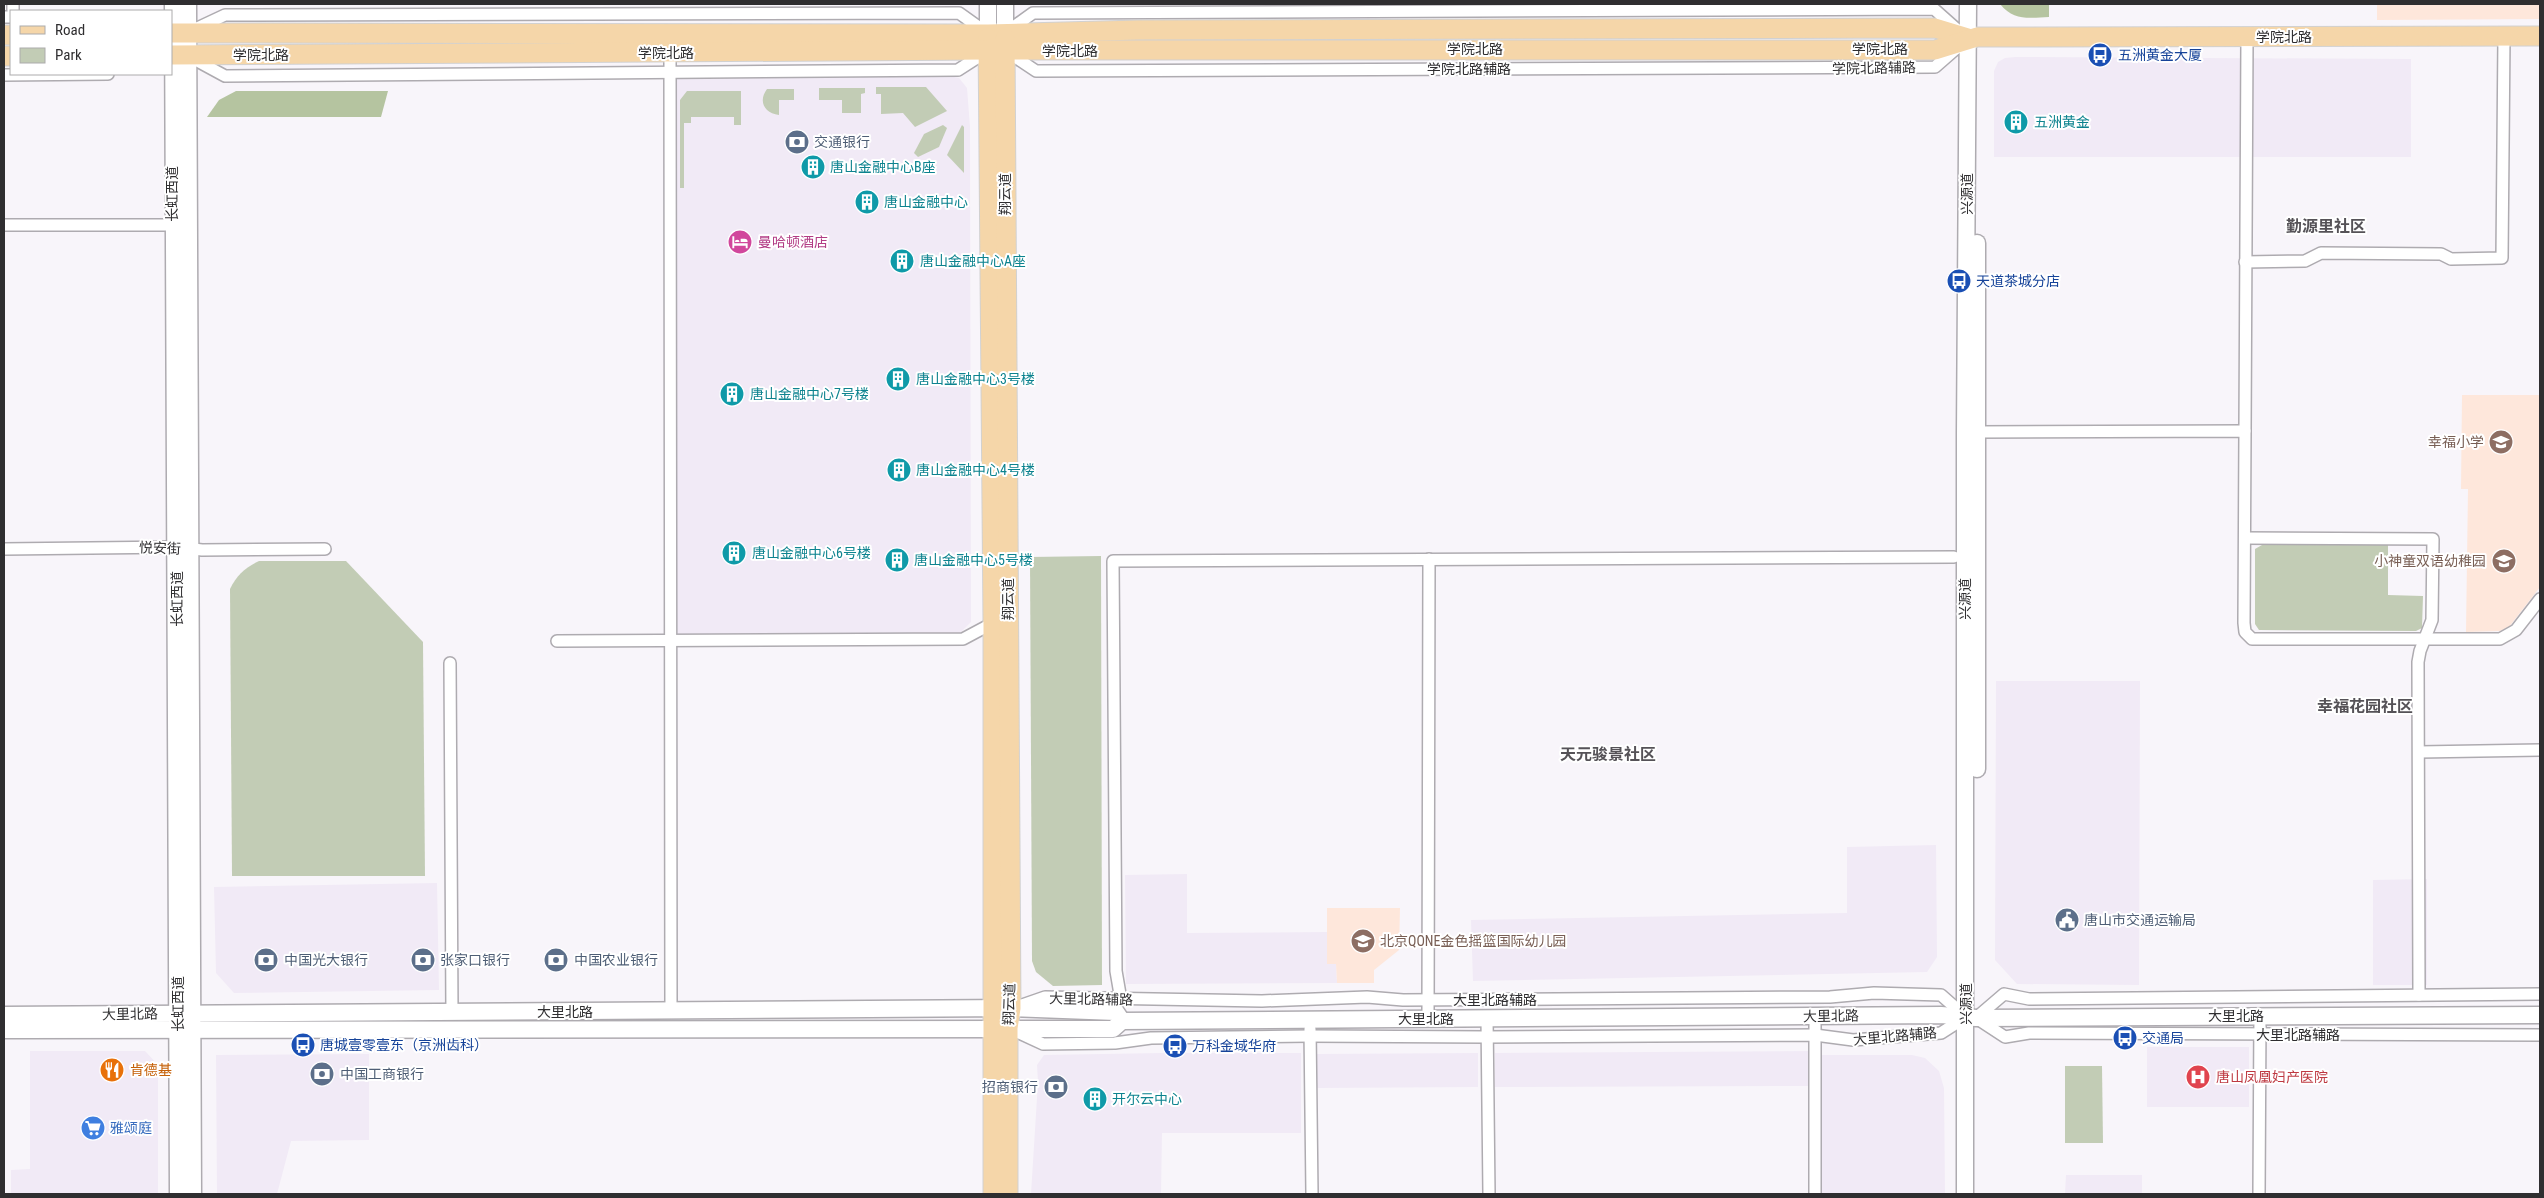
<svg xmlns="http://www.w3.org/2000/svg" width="2544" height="1198" viewBox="0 0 2544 1198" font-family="'Roboto Condensed','Noto Sans SC',sans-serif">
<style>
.built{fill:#f1eaf6}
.education{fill:#fee7db}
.green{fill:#c2ccb5}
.forest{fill:#b5c4a0}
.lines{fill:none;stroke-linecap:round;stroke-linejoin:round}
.minor-casing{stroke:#aeabb0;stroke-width:14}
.secondary-casing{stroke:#aeabb0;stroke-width:19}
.primary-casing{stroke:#d1d1d1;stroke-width:21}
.minor{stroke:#fff;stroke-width:11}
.secondary{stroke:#fff;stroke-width:16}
.primary{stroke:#f5d6a9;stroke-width:19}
.labels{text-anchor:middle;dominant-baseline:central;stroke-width:4;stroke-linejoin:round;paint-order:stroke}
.street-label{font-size:14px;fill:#2f2e30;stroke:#fff}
.transit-label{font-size:14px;fill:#164399;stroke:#fff;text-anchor:start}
.culture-label{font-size:14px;fill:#0d838f;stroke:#fff;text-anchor:start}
.service-label{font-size:14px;fill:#4e5e75;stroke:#fff;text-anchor:start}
.hotel-label{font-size:14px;fill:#b23c85;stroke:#fff;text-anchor:start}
.education-label{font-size:14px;fill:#785e54;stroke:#fff;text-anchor:end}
.food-label{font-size:14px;fill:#c56008;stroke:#fff;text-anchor:start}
.health-label{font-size:14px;fill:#be3a42;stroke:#fff;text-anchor:start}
.shop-label{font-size:14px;fill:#366cbe;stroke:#fff;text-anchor:start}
.quarter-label{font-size:16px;font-weight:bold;fill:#555257;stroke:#fff}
</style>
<rect width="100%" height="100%" fill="#f8f5fa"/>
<g class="built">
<path d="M2015 57 2411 59V157H1994V71L1998 62 2005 58Z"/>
<path d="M950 76 959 78 967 88 970 127 971 622 959 634 674 635 666 79Z"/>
<path d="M1996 681H2140L2139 985 2017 984 1995 960Z"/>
<path d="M1936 845 1937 957 1927 972 1473 981 1471 920 1847 913V847Z"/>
<path d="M1187 874V933L1327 932V964H1336L1337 983 1126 984 1125 875Z"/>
<path d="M2427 879V985H2373V880Z"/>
<path d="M437 883 439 990 234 993 216 973 214 887Z"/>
<rect x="2147" y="1047" width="102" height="60"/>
<path d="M30 1051H145L158 1065V1194H11V1170L30 1169Z"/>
<path d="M1815 1051 1817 1055H1912L1925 1058 1939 1071 1944 1088 1945 1194H1818L1815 1086 1495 1087V1053Z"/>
<path d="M1162 1053H1301V1133H1162L1161 1194H1031L1038 1082 1037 1065 1044 1055Z"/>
<path d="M1478 1053V1087L1317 1088V1054Z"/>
<path d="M369 1054V1140L291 1141 277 1194H217L216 1055Z"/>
<path d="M2066 1175H2142V1194H2065Z"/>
</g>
<g class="education">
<path d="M2377 4H2540V19L2377 20Z"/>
<path d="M2462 395H2540V587L2509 627 2500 631 2466 632 2468 489H2461Z"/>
<path d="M1327 908H1400L1399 950 1374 970V983H1337L1336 964H1327Z"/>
</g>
<g class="green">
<path d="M876 87H926L947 111 915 127 903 113 881 114V94H876Z"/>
<path d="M819 88H865V93L861 94V113H842V100H819Z"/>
<path d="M767 89H794V100H779V115C764 113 758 101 767 89Z"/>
<path d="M687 91H741V125H734V117H691V123H684V188H680V100Z"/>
<path d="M943 125 947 128 939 147 918 157 914 153 924 134Z"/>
<path d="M962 125 964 127V173L947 155Z"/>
<path d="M2262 545H2388V595L2423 596 2422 628 2416 631 2259 630 2255 624V549Z"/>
<path d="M1101 556 1102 985 1053 986 1036 972 1032 961 1030 557Z"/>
<path d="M259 561H346L423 642 425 876H232L230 589C237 575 245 568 259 561Z"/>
<path d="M2065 1066H2102L2103 1143H2065Z"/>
</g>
<g class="forest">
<path d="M2000 4H2049V17C2028 18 2014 21 2000 4Z"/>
<path d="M236 91H388L381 117H207L219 100Z"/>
</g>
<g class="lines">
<defs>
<g id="minor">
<path d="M13 11V4"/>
<path d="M4 17H11"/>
<path d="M193 30 225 15 959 13 987 33"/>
<path d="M1005 33 1033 13 1934 9 1961 33"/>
<path d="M1006 51 1036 71 1935 67 1959 46"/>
<path d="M670 54 671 1011"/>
<path d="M190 57 225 76 958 70 986 52"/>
<path d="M4 75 108 74"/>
<path d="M4 225H172"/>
<path d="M2245 262 2305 261 2321 253 2441 254 2451 259 2502 258 2504 36"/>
<path d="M2245 431 2247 38"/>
<path d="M1978 432 2245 431 2244 623 2245 632 2252 639H2500L2516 630 2540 599"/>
<path d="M2245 538 2433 539 2432 620 2420 651 2418 662 2419 995"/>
<path d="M4 549 177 547 202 550 325 549"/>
<path d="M557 641 963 639 993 623"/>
<path d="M450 663 452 1012"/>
<path d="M2419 752 2540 750"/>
<path d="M2540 994 2029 999 2004 994 1976 1018 2005 1037 2029 1033 2540 1035"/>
<path d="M1121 1000 1116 971 1113 561 1954 557"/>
<path d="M1487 1018 1489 1194"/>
<path d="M1428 1019 1429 559"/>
<path d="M1310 1029 1312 1194"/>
<path d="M1015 1031 1043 1044 1115 1043 1151 1038 1310 1036 1486 1037 1815 1035 1853 1040 1941 1033 1966 1017 1941 995 1874 993 1830 997 1403 1000 1367 997 1262 1001 1045 997 1022 1005"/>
<path d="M1815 1194V1017"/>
<path d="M2259 1194 2260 1016"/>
</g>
<g id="secondary">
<path d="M173 4 178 1194"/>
<path d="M188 4 193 1194"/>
<path d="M988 4V34"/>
<path d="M1005 4V33"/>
<path d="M1977 769V243"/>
<path d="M4 1015 1011 1008 1116 1012 1122 1021"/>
<path d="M4 1030 1113 1029 1122 1021 1941 1015 1976 1018 2540 1015"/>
<path d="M1965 1194V433L1968 4"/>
</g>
<g id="primary">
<path d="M171 33 988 34 1138 30 1935 28 1968 38"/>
<path d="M4 35H11"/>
<path d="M988 38 993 623V1194"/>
<path d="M1005 39 1011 1008 1008 1028V1194"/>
<path d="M171 55 988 50H1935L1977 37 2540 36"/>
<path d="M4 56H11"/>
</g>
</defs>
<use href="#minor" class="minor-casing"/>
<use href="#secondary" class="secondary-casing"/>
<use href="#primary" class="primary-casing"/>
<use href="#minor" class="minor"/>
<use href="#secondary" class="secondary"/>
<use href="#primary" class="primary"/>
</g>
<defs>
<symbol id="bus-disc" viewBox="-11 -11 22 22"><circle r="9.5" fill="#1a4fb4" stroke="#fff"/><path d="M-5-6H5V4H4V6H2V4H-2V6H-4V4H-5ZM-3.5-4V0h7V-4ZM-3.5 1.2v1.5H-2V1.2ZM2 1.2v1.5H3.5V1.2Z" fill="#fff"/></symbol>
<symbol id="building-disc" viewBox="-11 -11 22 22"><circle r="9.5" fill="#0f9aa8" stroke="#fff"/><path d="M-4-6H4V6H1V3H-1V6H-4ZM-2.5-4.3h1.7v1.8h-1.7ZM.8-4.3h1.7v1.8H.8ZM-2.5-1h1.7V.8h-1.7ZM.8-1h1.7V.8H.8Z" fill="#fff"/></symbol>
<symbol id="bank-disc" viewBox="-11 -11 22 22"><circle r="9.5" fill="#5c6f8a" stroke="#fff"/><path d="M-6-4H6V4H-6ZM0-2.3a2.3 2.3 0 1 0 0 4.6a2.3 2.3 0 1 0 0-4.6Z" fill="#fff"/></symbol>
<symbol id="hotel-disc" viewBox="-11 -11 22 22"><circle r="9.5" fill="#d1479c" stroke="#fff"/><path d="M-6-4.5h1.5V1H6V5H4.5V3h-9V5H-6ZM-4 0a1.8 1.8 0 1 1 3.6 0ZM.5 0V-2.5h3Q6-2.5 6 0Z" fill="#fff"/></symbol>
<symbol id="school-disc" viewBox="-11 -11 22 22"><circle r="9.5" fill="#8d6e63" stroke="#fff"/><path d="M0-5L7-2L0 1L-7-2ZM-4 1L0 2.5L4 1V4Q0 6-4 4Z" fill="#fff"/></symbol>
<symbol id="civic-disc" viewBox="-11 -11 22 22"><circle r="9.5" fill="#5c6f8a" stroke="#fff"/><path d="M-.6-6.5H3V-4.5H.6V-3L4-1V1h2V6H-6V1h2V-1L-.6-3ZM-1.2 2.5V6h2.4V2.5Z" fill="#fff"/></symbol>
<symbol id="restaurant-disc" viewBox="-11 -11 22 22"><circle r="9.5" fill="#e8710a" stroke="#fff"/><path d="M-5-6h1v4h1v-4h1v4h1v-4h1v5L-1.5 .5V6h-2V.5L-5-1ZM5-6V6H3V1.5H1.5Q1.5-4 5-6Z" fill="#fff"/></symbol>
<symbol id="hospital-disc" viewBox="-11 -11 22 22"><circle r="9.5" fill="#e0444e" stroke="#fff"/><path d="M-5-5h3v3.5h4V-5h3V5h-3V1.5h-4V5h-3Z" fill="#fff"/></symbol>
<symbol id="supermarket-disc" viewBox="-11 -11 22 22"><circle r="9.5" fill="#3f7fe0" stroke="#fff"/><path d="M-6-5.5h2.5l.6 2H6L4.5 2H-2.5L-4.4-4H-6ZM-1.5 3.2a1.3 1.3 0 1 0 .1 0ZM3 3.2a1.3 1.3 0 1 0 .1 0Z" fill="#fff"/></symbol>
</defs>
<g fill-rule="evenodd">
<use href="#bus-disc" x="2086" y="41" width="28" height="28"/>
<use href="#building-disc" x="2002" y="108" width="28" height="28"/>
<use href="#bank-disc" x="783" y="128" width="28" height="28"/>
<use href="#building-disc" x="799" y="153" width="28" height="28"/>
<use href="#building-disc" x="853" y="188" width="28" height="28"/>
<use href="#hotel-disc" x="726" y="228" width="28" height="28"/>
<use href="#building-disc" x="888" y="247" width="28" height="28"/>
<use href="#bus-disc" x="1945" y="267" width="28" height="28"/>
<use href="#building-disc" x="884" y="365" width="28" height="28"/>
<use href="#building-disc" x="718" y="380" width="28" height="28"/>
<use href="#school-disc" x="2487" y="428" width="28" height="28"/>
<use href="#building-disc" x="885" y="456" width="28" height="28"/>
<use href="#building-disc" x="720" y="539" width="28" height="28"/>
<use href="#building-disc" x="883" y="546" width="28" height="28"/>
<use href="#school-disc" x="2490" y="547" width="28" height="28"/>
<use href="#civic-disc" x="2053" y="906" width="28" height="28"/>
<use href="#school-disc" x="1349" y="927" width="28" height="28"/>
<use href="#bank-disc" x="252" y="946" width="28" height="28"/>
<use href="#bank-disc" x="409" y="946" width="28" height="28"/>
<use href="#bank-disc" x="542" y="946" width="28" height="28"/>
<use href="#bus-disc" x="2111" y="1024" width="28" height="28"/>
<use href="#bus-disc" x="289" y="1031" width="28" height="28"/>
<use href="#bus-disc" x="1161" y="1032" width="28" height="28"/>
<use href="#restaurant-disc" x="98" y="1056" width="28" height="28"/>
<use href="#bank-disc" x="308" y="1060" width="28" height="28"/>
<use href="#hospital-disc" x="2184" y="1063" width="28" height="28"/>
<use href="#bank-disc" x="1042" y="1073" width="28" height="28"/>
<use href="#building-disc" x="1081" y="1085" width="28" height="28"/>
<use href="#supermarket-disc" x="79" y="1114" width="28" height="28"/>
</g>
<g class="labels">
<g class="street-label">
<text x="2284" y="37">学院北路</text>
<text x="1475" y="49">学院北路</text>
<text x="1880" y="49">学院北路</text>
<text x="1070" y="51">学院北路</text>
<text x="666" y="53">学院北路</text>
<text x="261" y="55">学院北路</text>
<text transform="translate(1874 68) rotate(-1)">学院北路辅路</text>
<text x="1469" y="69">学院北路辅路</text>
<text transform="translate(172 194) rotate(-90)">长虹西道</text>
<text transform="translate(1005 194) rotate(-90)">翔云道</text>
<text transform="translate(1967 194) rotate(-90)">兴源道</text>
<text transform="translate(160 548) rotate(2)">悦安街</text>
<text transform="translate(177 599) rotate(-90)">长虹西道</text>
<text transform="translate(1008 599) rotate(-90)">翔云道</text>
<text transform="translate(1965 599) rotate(-90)">兴源道</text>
<text transform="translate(1091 999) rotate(1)">大里北路辅路</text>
<text x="1495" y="1000">大里北路辅路</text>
<text transform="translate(178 1004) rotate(-90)">长虹西道</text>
<text transform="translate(1009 1004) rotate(-88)">翔云道</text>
<text transform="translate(1966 1004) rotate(-90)">兴源道</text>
<text x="565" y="1012">大里北路</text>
<text transform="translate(130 1014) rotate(-1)">大里北路</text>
<text transform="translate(1831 1016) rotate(-1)">大里北路</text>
<text x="2236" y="1016">大里北路</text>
<text x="1426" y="1019">大里北路</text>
<text x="2298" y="1035">大里北路辅路</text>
<text transform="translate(1895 1036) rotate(-5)">大里北路辅路</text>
</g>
<g class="transit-label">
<text x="2118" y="55">五洲黄金大厦</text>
<text x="1976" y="281">天道茶城分店</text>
<text x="2142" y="1038">交通局</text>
<text x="320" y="1045">唐城壹零壹东（京洲齿科）</text>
<text x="1192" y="1046">万科金域华府</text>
</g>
<g class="culture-label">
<text x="2034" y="122">五洲黄金</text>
<text x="830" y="167">唐山金融中心B座</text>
<text x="884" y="202">唐山金融中心</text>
<text x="920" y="261">唐山金融中心A座</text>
<text x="916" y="379">唐山金融中心3号楼</text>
<text x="750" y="394">唐山金融中心7号楼</text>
<text x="916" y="470">唐山金融中心4号楼</text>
<text x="752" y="553">唐山金融中心6号楼</text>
<text x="914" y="560">唐山金融中心5号楼</text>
<text x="1112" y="1099">开尔云中心</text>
</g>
<g class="service-label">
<text x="814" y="142">交通银行</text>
<text x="2084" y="920">唐山市交通运输局</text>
<text x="284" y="960">中国光大银行</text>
<text x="440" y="960">张家口银行</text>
<text x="574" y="960">中国农业银行</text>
<text x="340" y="1074">中国工商银行</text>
<text x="1038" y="1087" text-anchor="end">招商银行</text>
</g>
<g class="hotel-label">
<text x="758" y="242">曼哈顿酒店</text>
</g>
<g class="education-label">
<text x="2484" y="442">幸福小学</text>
<text x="2486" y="561">小神童双语幼稚园</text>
<text x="1380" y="941" text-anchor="start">北京QONE金色摇篮国际幼儿园</text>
</g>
<g class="food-label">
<text x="130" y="1070">肯德基</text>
</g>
<g class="health-label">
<text x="2216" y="1077">唐山凤凰妇产医院</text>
</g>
<g class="shop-label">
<text x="110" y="1128">雅颂庭</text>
</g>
<g class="quarter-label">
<text x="2326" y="226">勤源里社区</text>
<text x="2365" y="706">幸福花园社区</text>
<text x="1608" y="754">天元骏景社区</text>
</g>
</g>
<rect width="2544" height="1198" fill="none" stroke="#2f2e30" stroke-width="10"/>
<rect x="10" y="10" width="162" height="65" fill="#ffffff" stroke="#acabac"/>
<rect x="20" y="26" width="25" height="8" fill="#f5d6a9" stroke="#acabac"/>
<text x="55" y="35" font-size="15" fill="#2f2e30">Road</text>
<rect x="20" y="48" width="25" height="15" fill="#c2ccb5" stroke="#acabac"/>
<text x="55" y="60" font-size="15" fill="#2f2e30">Park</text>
</svg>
